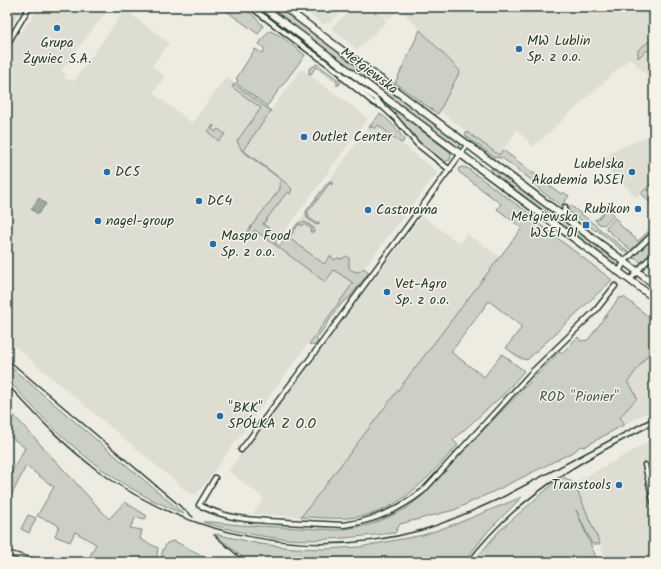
<svg xmlns="http://www.w3.org/2000/svg" width="661" height="569" viewBox="0 0 661 569" font-family="Kalam,sans-serif">
<style>
.built{fill:#ddddd2}
.green{fill:#cccfc4;stroke:#76867c}
.water{fill:#9fa99f;stroke:#6c7e74}
.lines{fill:none;stroke-linecap:round;stroke-linejoin:round}
.street-casing{stroke:#1f3d34;stroke-width:7}
.secondary-casing{stroke:#1f3d34;stroke-width:9}
.street{stroke:#f7f3e8;stroke-width:4}
.secondary{stroke:#f7f3e8;stroke-width:6}
.rail{stroke:#1f3d34;stroke-width:1.5}
.poi-dot{fill:#1f6fb2;stroke:#f7f3e8;stroke-width:1.5}
.labels{text-anchor:middle;dominant-baseline:central;stroke-width:3;stroke-linejoin:round;paint-order:stroke}
.poi-label{font-size:14px;fill:#1f3d34;stroke:#f7f3e8;text-anchor:start}
.street-label{font-size:14px;fill:#1f3d34;stroke:#f7f3e8}
.park-label{font-size:14px;fill:#425a51;stroke:#f7f3e8}
</style>
<rect width="100%" height="100%" fill="#eeece1"/>
<filter id="ink" filterUnits="userSpaceOnUse"><feTurbulence type="fractalNoise" baseFrequency=".025" numOctaves="2"/><feDisplacementMap in="SourceGraphic" scale="8" xChannelSelector="R" yChannelSelector="G"/><feConvolveMatrix kernelMatrix="1 2 1 2 8 2 1 2 1" color-interpolation-filters="sRGB"/></filter>
<g filter="url(#ink)">
<g class="built">
<path d="M7 7H24L7 31Z"/>
<path d="M40 7H105L108 9 61 71 66 75 64 77 68 80 69 79 74 81 125 10 122 7H131L128 12 169 43 152 66 165 76 153 93 192 123 226 77 271 110 301 69 368 118 280 238 260 223 255 230 325 282 334 269 353 283 197 494H190L7 340V51Z"/>
<path d="M300 7H323L334 19 324 25Z"/>
<path d="M325 7H347L335 18Z"/>
<path d="M354 7H376L387 21 357 50 331 28Z"/>
<path d="M377 7H654V83L630 58 533 147 517 130 499 156 440 111 460 71 400 9 388 19Z"/>
<path d="M373 121 438 172 354 281 328 262 324 266 286 238Z"/>
<path d="M654 134V180L636 197 603 164 612 151Z"/>
<path d="M422 216 459 243 467 234 500 257 301 517 253 514 264 498 228 471Z"/>
<path d="M654 346V409L625 424 620 417 637 398 627 383Z"/>
<path d="M654 439V562H606L601 546 574 483Z"/>
</g>
<g class="green">
<path d="M221 7H242L254 16 263 26 258 34Z"/>
<path d="M255 7H259L395 108 418 128 450 152 451 155 450 160 444 162C421 149 408 125 389 108Z"/>
<path d="M267 7H281L460 142V146L457 148Z"/>
<path d="M420 30 460 71 438 114 395 83Z"/>
<path d="M270 31 281 36 305 55 267 106 236 83 238 81 236 79 255 49 262 53 265 49 259 44 267 33Z"/>
<path d="M648 42 654 47V52L652 54 651 53 653 51 650 52 647 50 638 58V50Z"/>
<path d="M317 64 341 82 339 85H336L338 83 316 67 311 74H309V69Z"/>
<path d="M234 84 271 111 243 150 286 183 292 189 290 194 287 192 263 224 280 236 275 243 280 246 298 223 305 222 314 228V232H310L312 229 304 224 302 226 299 224 289 238 324 264 330 256 335 260 337 258 342 259 346 256 349 258V268L353 271 359 272 364 268 369 272 350 297 342 303 316 339 318 341 315 346 309 344 353 283 334 270 325 282 255 230 251 235 247 232 280 189V181L279 178 242 151 237 141 261 108 232 87Z"/>
<path d="M380 114C390 120 397 130 404 139L403 142 401 143 400 142 378 125 375 129 372 126 371 128 369 127Z"/>
<path d="M213 125 214 126 212 129 216 132 218 129 225 134 219 141 208 132Z"/>
<path d="M467 132 499 155 503 150 561 194 563 192 569 196 561 206 541 191 530 179 502 158 494 157 467 137 465 134Z"/>
<path d="M462 167 467 168 531 215 530 217 612 280 527 360 520 358 506 348 522 327 489 301 451 352 484 377 502 354 524 371 504 394 453 440 458 445C429 476 401 512 356 517 338 520 319 517 301 517L522 228 497 209 501 204 459 172 458 169Z"/>
<path d="M492 167 620 262 618 267 497 177 491 170Z"/>
<path d="M329 181 332 182V185L330 183 307 213 310 215 308 217 316 223 319 222V224L316 225 307 218 306 211Z"/>
<path d="M654 181V207L641 193Z"/>
<path d="M570 205 629 252H625L597 230 596 231 570 212 568 209Z"/>
<path d="M608 208 614 216 604 225 599 224 595 220V219L597 220Z"/>
<path d="M615 218 620 223 619 224 638 241 654 226V229L631 250 606 229V227Z"/>
<path d="M654 236V252L642 263 632 257Z"/>
<path d="M624 297 654 321V346L627 383 631 386 637 398 620 417 625 424 584 447 580 446 575 451 501 488 454 510 400 524 395 533C359 536 323 542 287 539 258 537 230 530 203 522H212L239 525 339 530 369 525 389 517 407 508 422 496 463 451 560 351 562 353 578 337 581 341 588 340 619 298Z"/>
<path d="M7 364 184 514C146 499 110 478 79 451 53 430 30 404 7 379Z"/>
<path d="M7 408 109 519 125 502 147 516 145 519 136 517 130 528 142 530 140 539 158 548 156 562H87L96 544 75 532 70 542 55 536 59 526 52 522 37 516 54 487 26 466 7 504V480L25 448 7 434Z"/>
<path d="M562 476 574 483 600 544H592L576 510 598 562H521L518 558 514 562H473L499 531Z"/>
<path d="M522 497 488 531 464 562H248L215 534 260 544 294 548 324 549 359 547 423 535 458 523Z"/>
<path d="M28 515 36 518 29 533 21 529Z"/>
<path d="M174 541 215 562H162V552L167 543Z"/>
</g>
<path class="water" d="M39 198 46 204 38 214 31 209Z"/>
<g class="lines">
<defs>
<g id="street">
<path d="M251 7 312 53"/>
<path d="M7 45 29 7"/>
<path d="M310 51 376 99 382 106 396 119 417 144 450 170"/>
<path d="M342 77 374 103 381 106"/>
<path d="M565 207 564 212 566 218"/>
<path d="M619 272 624 262 654 233"/>
<path d="M630 280 643 265 654 254"/>
<path d="M241 450 315 352 468 144"/>
<path d="M645 465 654 505"/>
<path d="M215 478 199 505C229 520 252 520 285 522 305 523 324 524 344 525 374 521 399 510 423 491L532 372 596 310 615 286"/>
<path d="M7 553 37 562"/>
</g>
<g id="secondary">
<path d="M263 7 654 298"/>
<path d="M284 7 654 284"/>
</g>
</defs>
<use href="#street" class="street-casing"/>
<use href="#secondary" class="secondary-casing"/>
<use href="#street" class="street"/>
<use href="#secondary" class="secondary"/>
<g class="rail">
<path d="M7 359 193 517"/>
<path d="M7 384C35 414 63 445 97 470 189 538 311 561 422 530 449 522 475 510 501 498L654 417"/>
<path d="M214 535 245 562"/>
<path d="M467 562C493 528 525 499 561 476 590 456 623 440 654 424"/>
</g>
</g>
</g>
<g class="poi-dot">
<circle cx="57" cy="28" r="4"/>
<circle cx="519" cy="49" r="4"/>
<circle cx="304" cy="137" r="4"/>
<circle cx="107" cy="172" r="4"/>
<circle cx="632" cy="172" r="4"/>
<circle cx="199" cy="201" r="4"/>
<circle cx="638" cy="209" r="4"/>
<circle cx="368" cy="210" r="4"/>
<circle cx="98" cy="221" r="4"/>
<rect x="582" y="221" width="8" height="8" rx="2"/>
<circle cx="213" cy="244" r="4"/>
<circle cx="387" cy="292" r="4"/>
<circle cx="220" cy="416" r="4"/>
<circle cx="619" cy="485" r="4"/>
</g>
<g class="labels">
<g class="poi-label">
<text x="527" y="41">MW Lublin<tspan x="527" dy="16">Sp. z o.o.</tspan></text>
<text x="57" y="43" text-anchor="middle">Grupa<tspan x="57" dy="16">Żywiec S.A.</tspan></text>
<text x="312" y="137">Outlet Center</text>
<text x="624" y="164" text-anchor="end">Lubelska<tspan x="624" dy="16">Akademia WSEI</tspan></text>
<text x="115" y="172">DC5</text>
<text x="207" y="201">DC4</text>
<text x="630" y="209" text-anchor="end">Rubikon</text>
<text x="376" y="210">Castorama</text>
<text x="578" y="217" text-anchor="end">Mełgiewska<tspan x="578" dy="16">WSEI 01</tspan></text>
<text x="106" y="221">nagel-group</text>
<text x="221" y="236">Maspo Food<tspan x="221" dy="16">Sp. z o.o.</tspan></text>
<text x="395" y="284">Vet-Agro<tspan x="395" dy="16">Sp. z o.o.</tspan></text>
<text x="228" y="408">"BKK"<tspan x="228" dy="16">SPÓŁKA Z O.O</tspan></text>
<text x="611" y="485" text-anchor="end">Transtools</text>
</g>
<g class="street-label">
<text transform="translate(369 71) rotate(37)">Mełgiewska</text>
</g>
<g class="park-label">
<text x="579" y="397">ROD "Pionier"</text>
</g>
</g>
<rect width="661" height="569" fill="none" stroke="#f7f3e8" stroke-width="24"/>
<rect x="12" y="12" width="637" height="545" fill="none" stroke="#1f3d34" stroke-width="1.5" filter="url(#ink)"/>
</svg>
